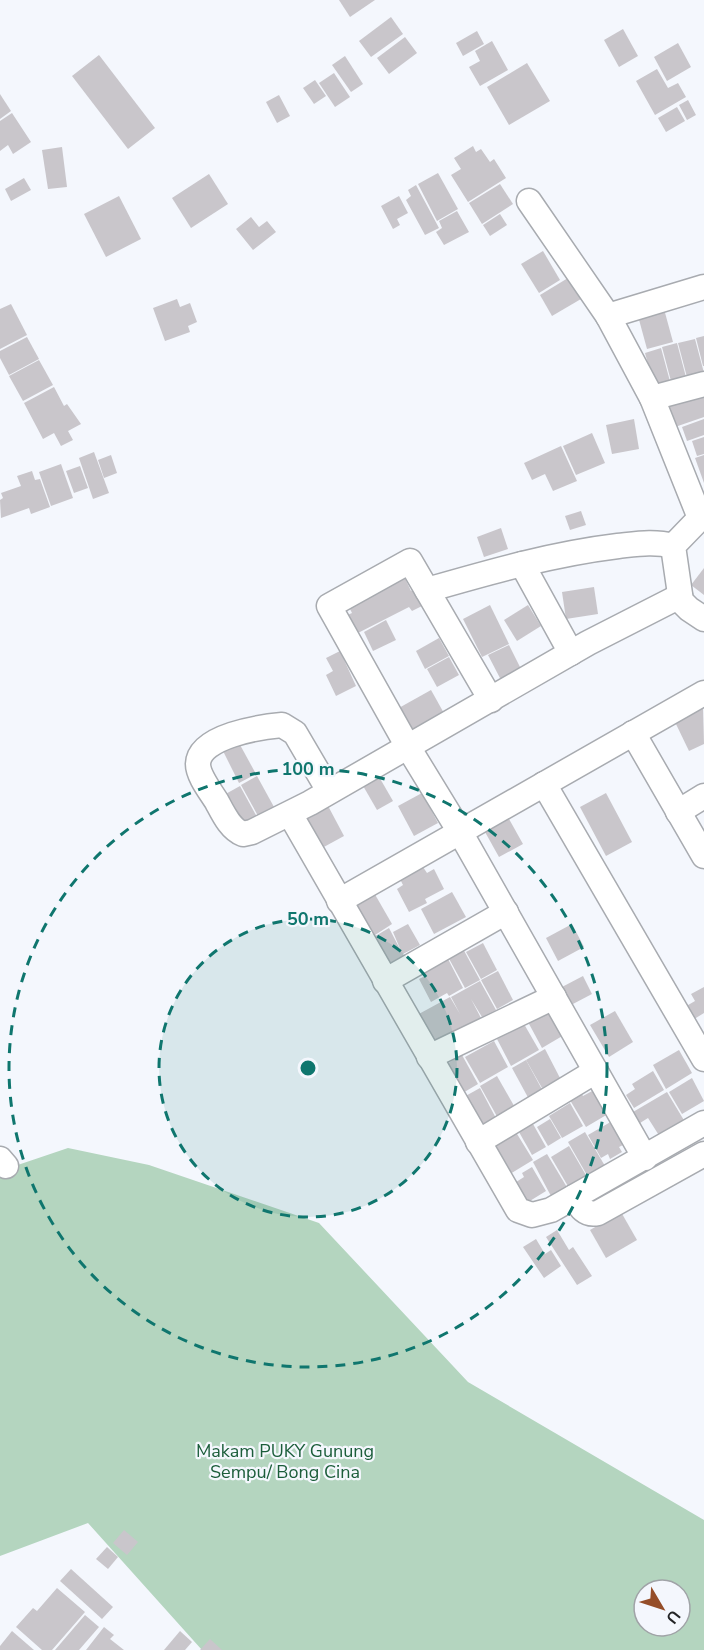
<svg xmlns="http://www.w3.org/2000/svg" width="704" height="1650" viewBox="0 0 704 1650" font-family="'Nunito Sans',sans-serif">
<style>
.green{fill:#b4d5bf;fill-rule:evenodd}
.building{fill:#c9c6cb}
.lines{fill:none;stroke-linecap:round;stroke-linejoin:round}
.minor-casing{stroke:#a8abb0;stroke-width:27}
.minor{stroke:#fff;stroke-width:24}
.ring{fill:none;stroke:#0f766e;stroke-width:3;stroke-dasharray:10 8}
.labels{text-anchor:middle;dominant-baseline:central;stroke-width:4.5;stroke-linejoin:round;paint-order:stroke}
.park-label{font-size:18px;fill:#1b5d3a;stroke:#f4f7fd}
.centre{fill:#0f766e;stroke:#f4f7fd;stroke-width:3}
.ring-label{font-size:18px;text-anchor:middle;font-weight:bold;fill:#0f766e;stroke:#f4f7fd;stroke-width:4.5;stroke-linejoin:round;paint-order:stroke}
</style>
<rect width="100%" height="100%" fill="#f4f7fd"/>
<path class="green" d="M68 1148 149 1165 319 1223 468 1382 704 1520V1650H202L88 1523 0 1556V1171ZM644 1590H680V1626H644Z"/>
<g class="building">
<path d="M339 0H375L350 17Z"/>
<path d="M391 17 403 34 371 57 359 41Z"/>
<path d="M623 29 638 56 619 67 604 40Z"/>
<path d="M477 31 484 44 463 56 456 43Z"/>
<path d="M405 37 417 53 389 74 377 58Z"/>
<path d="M492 41 508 70 480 86 469 67 480 61 475 51Z"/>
<path d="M678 43 691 67 667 81 654 57Z"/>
<path d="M99 55 155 128 128 149 72 76Z"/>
<path d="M345 56 363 84 351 92 332 65Z"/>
<path d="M527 63 550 101 509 125 487 87Z"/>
<path d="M657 69 668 88 678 83 686 97 655 115 636 81Z"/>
<path d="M334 73 350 97 335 107 319 83Z"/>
<path d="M315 80 326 96 314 104 303 88Z"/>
<path d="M0 94 11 111 0 119Z"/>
<path d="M279 95 290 116 277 123 266 102Z"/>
<path d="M688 100 696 115 687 120 679 105Z"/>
<path d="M677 107 685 121 666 132 658 118Z"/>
<path d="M12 113 31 142 13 154 8 145 0 151V121Z"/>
<path d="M473 146 476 152 481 149 490 162 494 159 506 178 468 202 451 175 461 169 454 158Z"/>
<path d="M62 147 67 187 48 189 42 150Z"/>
<path d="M438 173 458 209 437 221 418 184Z"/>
<path d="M209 174 228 204 191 228 172 198Z"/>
<path d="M24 178 31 190 11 201 5 189Z"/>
<path d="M500 184 513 204 482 224 469 203Z"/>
<path d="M416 185 439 228 425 235 406 200 411 196 408 190Z"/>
<path d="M119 196 141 239 106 257 84 214Z"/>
<path d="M399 196 408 213 397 219 400 225 393 229 381 206Z"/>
<path d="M457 211 469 232 444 245 436 232 442 228 439 221Z"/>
<path d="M500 214 507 225 490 236 483 225Z"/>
<path d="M251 217 259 227 267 221 276 232 253 250 236 229Z"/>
<path d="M543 251 560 280 539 293 521 264Z"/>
<path d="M568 278 581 299 552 316 540 295Z"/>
<path d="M177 299 180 307 190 303 197 322 188 326 190 332 165 341 153 308Z"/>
<path d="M11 304 27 335 0 349V309Z"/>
<path d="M664 309 673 342 647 349 638 316Z"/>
<path d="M704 336V366H703L696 338Z"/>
<path d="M27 337 39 359 9 375 0 358V351Z"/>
<path d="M695 339 704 373 688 381 678 343Z"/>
<path d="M677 343 687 381 672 385 662 347Z"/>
<path d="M661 348 671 385 655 389 645 353Z"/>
<path d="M39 360 53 385 23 401 9 376Z"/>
<path d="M54 387 64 406 67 404 81 424 68 431 73 440 61 446 54 433 43 439 24 403Z"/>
<path d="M704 396V417L675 427 666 402Z"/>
<path d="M634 419 639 449 612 454 606 425Z"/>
<path d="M704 419V435L687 441 682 427Z"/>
<path d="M592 433 605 463 576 475 563 446Z"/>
<path d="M704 437V454L697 456 692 441Z"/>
<path d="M561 446 577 481 553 491 545 474 532 480 524 463Z"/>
<path d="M94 452 109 493 93 499 79 458Z"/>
<path d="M111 455 117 473 104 478 98 460Z"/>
<path d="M704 455V483L695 458Z"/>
<path d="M61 464 73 498 51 506 39 472Z"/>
<path d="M80 466 88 488 74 493 66 471Z"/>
<path d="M32 471 35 480 40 479 50 507 31 514 29 508 1 518 0 500 3 498 1 493 21 486 17 476Z"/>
<path d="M581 511 586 525 570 530 565 516Z"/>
<path d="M501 528 508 549 484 557 477 537Z"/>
<path d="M704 568V595L691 585Z"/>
<path d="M401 570 411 591 418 587 426 604 412 611 409 607 354 635 345 616 352 613 348 605Z"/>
<path d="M594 587 598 614 566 619 562 592Z"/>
<path d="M490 605 509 644 482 657 463 619Z"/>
<path d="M528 605 541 626 517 641 504 620Z"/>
<path d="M386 620 396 640 373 651 364 632Z"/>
<path d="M439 638 449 656 425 669 416 651Z"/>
<path d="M509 645 521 669 501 680 488 655Z"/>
<path d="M340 651 356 686 336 696 326 675 333 671 326 658Z"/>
<path d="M449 657 459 675 437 687 427 669Z"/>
<path d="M431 690 445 715 411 734 397 709Z"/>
<path d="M703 707 704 744 689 751 675 722Z"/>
<path d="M239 743 256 774 239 783 223 751Z"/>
<path d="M378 775 393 801 377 810 362 784Z"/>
<path d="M257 776 274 807 258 816 241 785Z"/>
<path d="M240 786 257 817 240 827 222 796Z"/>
<path d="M422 793 438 823 414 836 398 806Z"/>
<path d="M606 793 632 842 606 856 580 807Z"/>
<path d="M327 804 344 836 322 848 305 816Z"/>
<path d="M509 819 523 844 499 857 485 832Z"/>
<path d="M423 867 427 873 434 869 444 889 425 899 427 903 409 912 397 889 403 885 400 879Z"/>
<path d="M373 891 392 924 372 937 353 904Z"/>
<path d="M452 892 466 917 434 934 421 909Z"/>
<path d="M408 924 420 945 403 954 408 963 388 967 372 938 389 928 401 951 393 932Z"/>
<path d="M572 924 584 947 558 961 546 938Z"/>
<path d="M483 943 497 970 481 979 466 952Z"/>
<path d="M462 947 480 980 465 988 447 955Z"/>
<path d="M448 959 463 988 449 996 447 993 431 1002 419 979 425 976 422 971Z"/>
<path d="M498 971 513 1000 497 1009 481 980Z"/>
<path d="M583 976 592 994 571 1005 562 987Z"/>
<path d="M480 981 496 1010 482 1017 471 999 481 1018 466 1026 454 1039 449 1032 453 1040 435 1049 417 1015 450 997 460 1014 451 997Z"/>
<path d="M704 987V1013L691 1021 683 1008 695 1001 691 994Z"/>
<path d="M550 1010 564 1035 542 1048 528 1022Z"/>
<path d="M615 1011 633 1042 609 1057 590 1025Z"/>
<path d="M524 1024 539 1050 511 1066 497 1039Z"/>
<path d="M494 1041 508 1067 480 1083 465 1057Z"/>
<path d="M545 1049 560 1078 542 1088 526 1060Z"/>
<path d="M679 1050 692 1073 666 1089 653 1065Z"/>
<path d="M462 1055 478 1084 461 1094 445 1065Z"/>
<path d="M526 1060 545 1095 531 1103 512 1068Z"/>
<path d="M653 1071 664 1090 634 1108 626 1095 635 1089 632 1084Z"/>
<path d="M497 1076 517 1111 499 1120 480 1086Z"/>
<path d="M692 1078 704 1101 682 1114 669 1092Z"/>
<path d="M480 1088 498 1122 481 1131 462 1098Z"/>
<path d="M579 1089 583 1096 594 1090 608 1114 586 1127 567 1095Z"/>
<path d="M667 1092 685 1122 660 1137 648 1118 640 1123 633 1112Z"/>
<path d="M570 1103 583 1126 562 1138 549 1116Z"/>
<path d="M550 1119 561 1138 548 1146 537 1127Z"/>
<path d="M614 1120 627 1143 619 1147 622 1152 610 1159 608 1154 601 1158 588 1135Z"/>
<path d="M533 1124 546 1147 532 1155 519 1132Z"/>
<path d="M514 1129 533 1160 510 1174 494 1147 502 1142 499 1138Z"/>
<path d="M585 1132 605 1166 588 1177 568 1142Z"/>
<path d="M569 1146 587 1177 569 1188 551 1157Z"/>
<path d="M547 1154 568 1189 552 1198 533 1162Z"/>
<path d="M532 1167 546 1191 525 1204 513 1184 524 1177 522 1173Z"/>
<path d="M621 1212 637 1240 606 1258 590 1230Z"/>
<path d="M557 1230 569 1250 573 1247 592 1276 577 1285 546 1237Z"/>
<path d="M536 1239 545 1254 551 1250 561 1266 544 1278 523 1247Z"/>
<path d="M124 1530 138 1542 127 1555 113 1543Z"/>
<path d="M107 1547 118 1557 108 1569 96 1559Z"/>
<path d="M71 1569 113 1607 102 1619 60 1581Z"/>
<path d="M57 1588 85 1612 52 1650H42L16 1627 33 1608 37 1611Z"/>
<path d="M85 1615 99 1627 79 1650H55Z"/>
<path d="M104 1627 114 1635 110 1639 124 1650H86Z"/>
<path d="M12 1631 34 1650H0V1646Z"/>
<path d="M180 1631 192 1642 185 1650H164Z"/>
<path d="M210 1639 222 1650H200Z"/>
</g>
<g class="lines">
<defs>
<g id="minor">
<path d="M529 201 608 316 652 398 700 518 673 546 681 601 689 609 704 619"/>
<path d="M608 316 704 287"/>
<path d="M652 398 704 384"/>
<path d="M522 564 571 653"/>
<path d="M427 590C490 572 552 554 618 546 637 544 654 541 673 546"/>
<path d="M491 700 410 561 329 606 408 747 460 832 645 1158"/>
<path d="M633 733 704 856"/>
<path d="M544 784 704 1059"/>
<path d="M329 791 295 733 282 725C260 727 199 736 198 764 198 776 211 792 217 802 223 813 230 829 243 834L252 832 310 803 588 643 680 596"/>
<path d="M678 812 704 796"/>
<path d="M290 814 518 1210 532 1215 551 1210 704 1123"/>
<path d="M339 901 704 693"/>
<path d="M385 981 506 912"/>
<path d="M429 1057 554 997"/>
<path d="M478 1142 596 1071"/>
<path d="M0 1159 6 1166"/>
<path d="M574 1197C580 1207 585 1216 598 1213L704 1154"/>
</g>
</defs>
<use href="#minor" class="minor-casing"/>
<use href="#minor" class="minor"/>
</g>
<circle cx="308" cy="1068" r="149" fill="#0f766e" fill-opacity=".12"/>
<g class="ring">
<circle cx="308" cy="1068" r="149"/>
<circle cx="308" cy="1068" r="299"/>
</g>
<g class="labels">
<g class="park-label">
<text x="285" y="1451">Makam PUKY Gunung<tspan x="285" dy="21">Sempu/ Bong Cina</tspan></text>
</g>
</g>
<circle cx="308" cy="1068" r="9" class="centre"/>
<g class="ring-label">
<text x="308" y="775">100 m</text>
<text x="308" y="925">50 m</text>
</g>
<g transform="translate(662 1608) rotate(129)"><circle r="28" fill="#f4f7fd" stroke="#a0a3a7" stroke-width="1.5"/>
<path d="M0-4.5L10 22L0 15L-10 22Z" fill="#954e29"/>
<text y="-9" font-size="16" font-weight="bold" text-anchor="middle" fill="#232426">U</text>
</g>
</svg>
